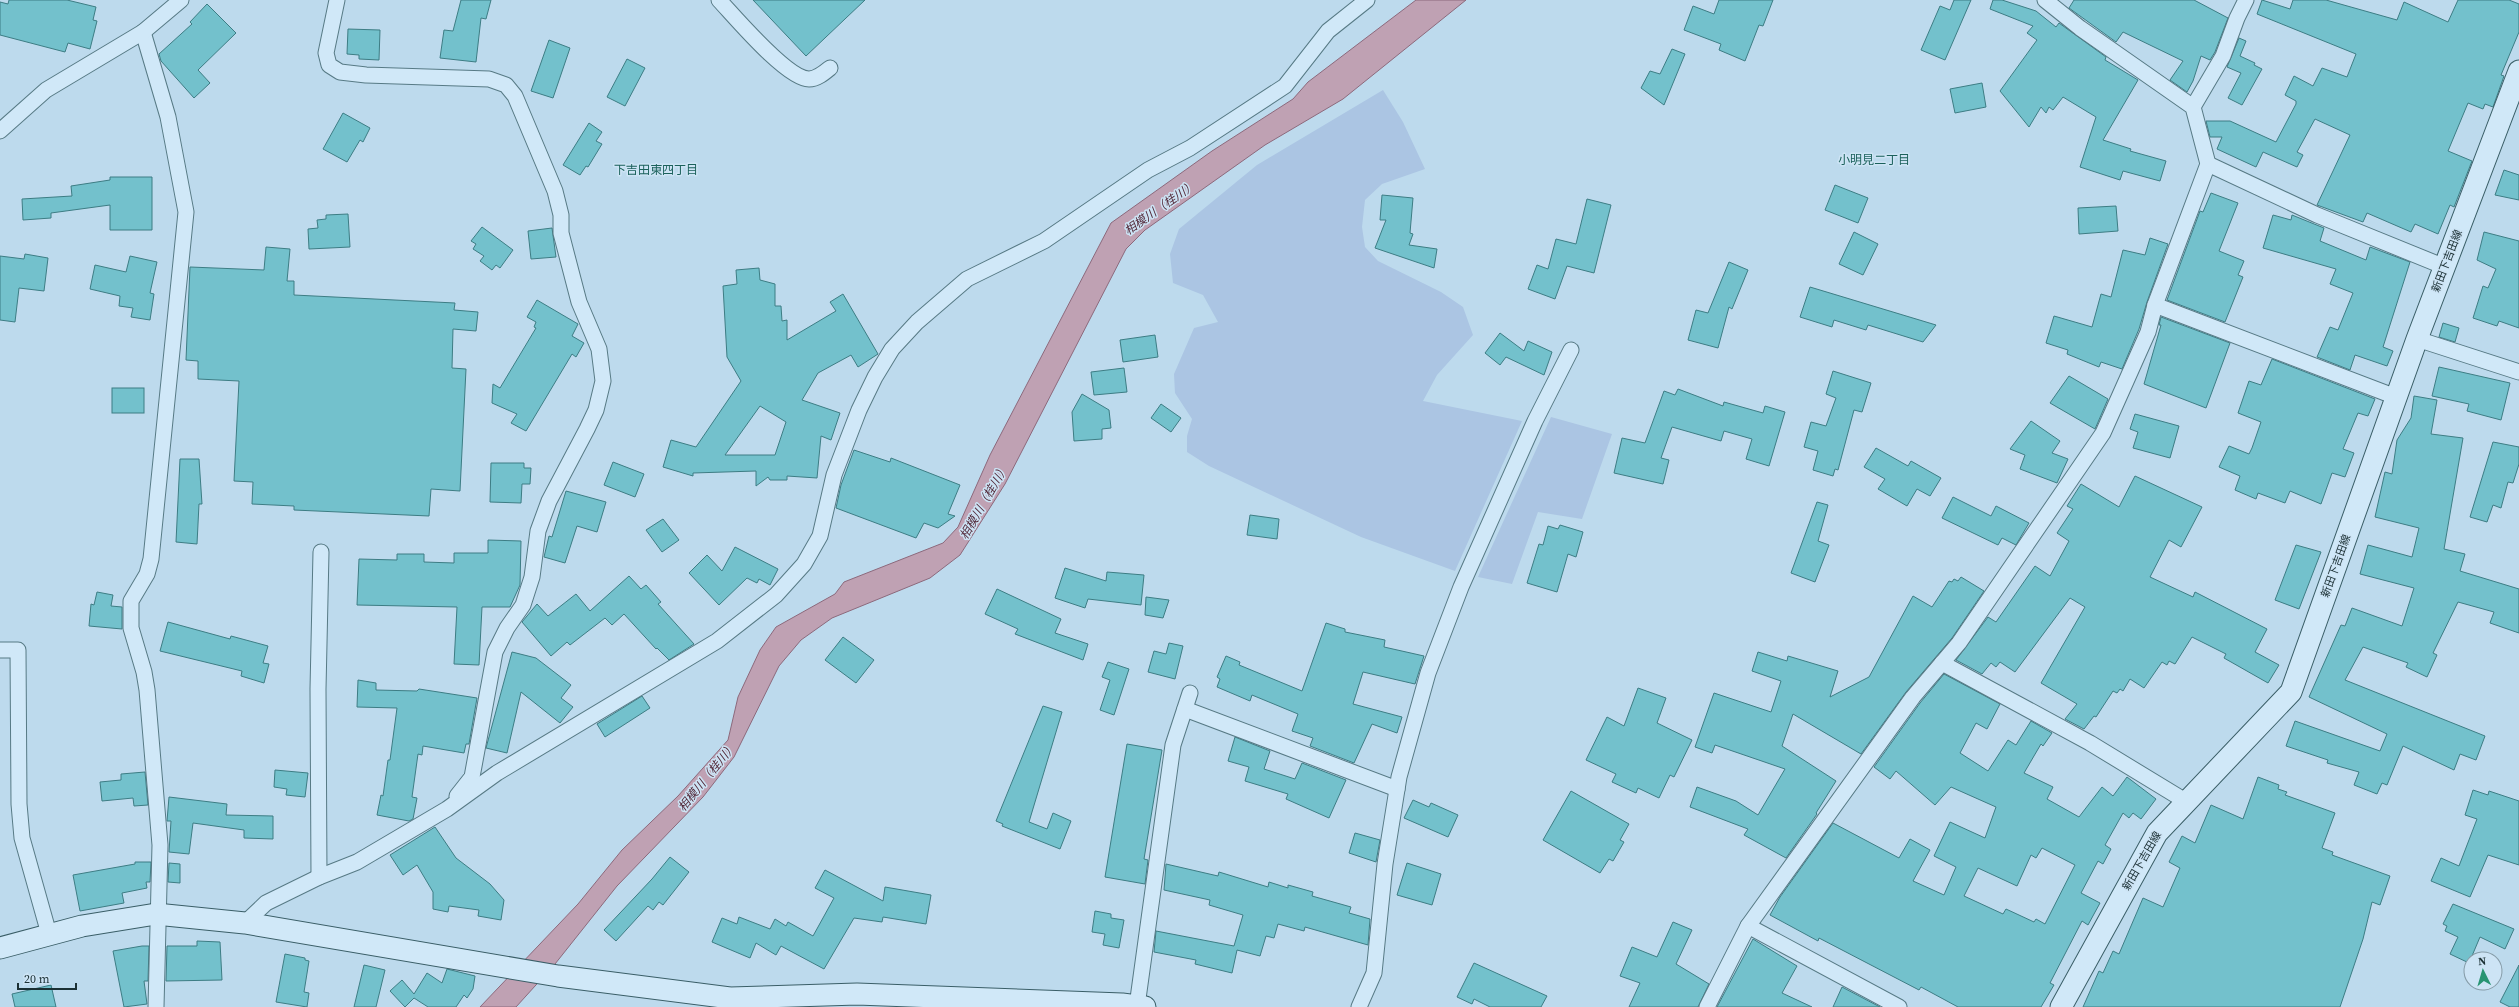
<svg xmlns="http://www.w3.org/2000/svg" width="2519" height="1007" viewBox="0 0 2519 1007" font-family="'Source Serif 4','Noto Sans JP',serif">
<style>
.farmland{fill:#abc5e3}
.water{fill:#bfa1b3;stroke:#8c697c}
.building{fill:#73c1cc;stroke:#3d7d84;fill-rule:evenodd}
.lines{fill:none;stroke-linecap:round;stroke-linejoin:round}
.street-casing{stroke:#577a85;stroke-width:17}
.secondary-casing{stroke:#3a5e67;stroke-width:23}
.street{stroke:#d0e8f8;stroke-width:15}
.secondary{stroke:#d0e8f8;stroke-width:21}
.labels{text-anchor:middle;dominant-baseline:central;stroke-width:3;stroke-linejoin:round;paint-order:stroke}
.street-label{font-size:11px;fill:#1b3034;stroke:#cde4f5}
.neighbourhood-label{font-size:12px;fill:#1b615b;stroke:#cde4f5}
.water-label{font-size:12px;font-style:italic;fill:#542a3a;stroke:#cde4f5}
</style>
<rect width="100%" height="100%" fill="#bddaed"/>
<g class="farmland">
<path d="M1383 90 1403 122 1425 169 1382 184 1365 200 1362 227 1365 247 1378 261 1441 292 1463 307 1473 335 1437 375 1423 401 1522 421 1455 571 1361 537 1209 466 1187 452V436L1192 419 1175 393 1174 374 1194 328 1218 322 1203 295 1173 283 1170 254 1179 229 1257 165Z"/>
<path d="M1551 417 1612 434 1582 519 1538 512 1512 584 1478 577Z"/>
</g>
<path class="water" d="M1416 0H1466L1343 99 1265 145 1145 230 1126 249 1005 484 960 555 930 578 832 618 801 640 779 666 734 757 703 797 617 886 555 964 516 1007H480L578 904 622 850 678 796 728 740 738 697 760 650 776 627 835 594 844 582 943 543 958 527 990 455 1111 223 1212 151 1293 99 1308 82Z"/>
<g class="building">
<path d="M9 0H67L96 7 93 20 97 21 90 49 68 43 65 52 0 35V2L8 4Z"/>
<path d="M461 0H491L486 19 481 18 476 62 440 58 444 30 453 31Z"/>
<path d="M753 0H865L806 56Z"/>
<path d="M1719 0H1773L1763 26 1759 25 1745 61 1719 50 1721 44 1684 30 1693 6 1714 14Z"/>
<path d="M1954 0H1971L1945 60 1921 50 1940 6 1950 10Z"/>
<path d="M1993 0H2002L2036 11 2056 27 2059 23 2106 57 2105 60 2138 80 2103 140 2131 149 2130 151 2166 161 2160 181 2123 171 2120 180 2080 167 2096 117 2063 97 2053 110 2049 107 2046 113 2041 107 2029 127 2000 91 2037 40 2027 33 2033 26 1990 9Z"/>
<path d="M2074 0H2194L2228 18 2215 52 2210 60 2201 56 2193 81 2187 92 2170 80 2183 61 2123 32 2116 42 2069 8Z"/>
<path d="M2262 0 2290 9 2293 0H2326L2397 20 2404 2 2448 22 2458 0H2509L2519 4V32L2501 75 2504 76 2493 107 2485 104 2483 109 2468 103 2448 151 2472 161 2454 207 2450 205 2438 234 2415 224 2411 232 2367 213 2363 222 2317 205 2350 135 2315 119 2297 152 2303 155 2297 167 2263 152 2256 167 2217 149 2222 137H2210L2206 121H2230L2276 142 2296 104V101L2285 95 2294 76 2313 86 2322 68 2347 77 2356 54 2257 14Z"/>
<path d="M207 4 236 33 198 70 210 83 194 98 161 61 159 54 192 24 190 22Z"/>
<path d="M348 29 380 30 379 60 359 59V55L347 54Z"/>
<path d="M2239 38 2246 41 2240 56 2255 63 2254 65 2262 69 2242 105 2228 98 2241 73 2227 67Z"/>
<path d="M549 40 570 48 553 98 531 91Z"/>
<path d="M1672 49 1685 54 1664 105 1641 88 1650 71 1660 74Z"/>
<path d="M627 59 645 68 625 106 607 97Z"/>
<path d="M1982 83 1986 107 1955 113 1950 89Z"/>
<path d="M343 113 370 128 363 142 360 140 347 162 323 149Z"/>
<path d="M589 123 602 132 596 141 602 144 588 167 586 166 580 175 563 165Z"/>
<path d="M2504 170 2519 175V200L2495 195Z"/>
<path d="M110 177H152V230H110V205L51 213V218L23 220 22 199 72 196 71 186 110 180Z"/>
<path d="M1835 185 1868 198 1858 223 1825 210Z"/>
<path d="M2211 193 2238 203 2219 251 2244 261 2238 275 2243 277 2225 322 2167 300 2200 211 2203 212Z"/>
<path d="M1382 195 1413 198 1410 233 1413 234 1409 245 1437 249 1434 268 1375 248 1386 220H1380Z"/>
<path d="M1587 199 1611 205 1594 273 1567 266 1555 299 1528 289 1537 265 1548 269 1556 239 1576 244Z"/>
<path d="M2116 206 2118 231 2079 234 2078 208Z"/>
<path d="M348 214 350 247 309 249 308 229 318 228 317 220 326 219V215Z"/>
<path d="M2273 215 2291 220 2292 215 2324 228 2320 241 2366 260 2370 247 2410 262 2383 347 2393 351 2387 366 2355 355 2350 370 2317 357 2330 327 2338 330 2353 293 2330 284 2336 269 2263 248Z"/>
<path d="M482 227 513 250 500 268 496 265 492 270 480 261 484 256 473 249 476 244 471 241Z"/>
<path d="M552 228 556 257 531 259 528 231Z"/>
<path d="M1854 232 1878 244 1863 275 1839 264Z"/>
<path d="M2484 232 2519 241V328L2499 321 2497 326 2473 318 2483 286 2488 288 2496 269 2477 260Z"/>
<path d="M2150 238 2168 244 2147 302 2139 329 2122 369 2101 362 2099 367 2067 354 2068 350 2046 343 2054 316 2092 327 2101 294 2111 297 2123 250 2145 255Z"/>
<path d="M266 247 290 249 287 281H294V295L455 303 454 310 478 312 476 331 453 329 452 368 466 369 460 491 431 489 429 516 294 510V506L252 504 253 482 234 481 239 381 198 379V361L186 360 190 267 264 270Z"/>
<path d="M25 254 48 258 44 291 19 288 15 322 0 320V256L24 259Z"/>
<path d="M130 256 157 262 150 293 154 294 150 320 131 317 133 308 119 306 120 296 90 289 95 265 126 272Z"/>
<path d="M1729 262 1748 270 1732 309 1729 307 1718 348 1688 340 1696 310 1708 313Z"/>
<path d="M759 268 760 280 775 284V306H781L782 321 787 320V340L836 311 830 302 843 294 878 354 858 367 851 355 818 373 802 400 840 413 831 440 821 436 817 478 787 476V480H770L768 477 756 486V471L693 473V476L663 467 671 440 696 447 741 381 727 357 723 286 737 284 736 270ZM760 406 786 422 775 455H725Z"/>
<path d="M1810 287 1936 325 1923 342 1868 325 1866 330 1834 320 1832 327 1800 317Z"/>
<path d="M537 300 578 324 572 336 584 343 576 357 572 354 526 431 511 423 517 414 492 403 493 384 500 388 536 328 534 327 536 322 527 317Z"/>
<path d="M2161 317 2230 343 2206 408 2144 384 2161 325H2159Z"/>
<path d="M2443 323 2459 328 2455 342 2439 337Z"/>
<path d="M1500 333 1524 351 1528 341 1552 352 1544 375 1506 357 1500 365 1485 353Z"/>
<path d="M1155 335 1158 357 1123 362 1120 340Z"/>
<path d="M2272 359 2375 399 2368 416 2358 413 2343 449 2354 453 2345 477 2332 473 2321 504 2290 491 2285 503 2258 493 2256 499 2235 490 2240 476 2219 467 2229 446 2249 454 2252 448 2261 422 2238 413 2249 381 2261 385Z"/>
<path d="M2439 367 2510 383 2501 420 2467 411 2469 404 2432 396Z"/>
<path d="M1124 368 1127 392 1094 395 1091 372Z"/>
<path d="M1833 371 1871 383 1862 412 1854 410 1838 470 1835 469 1833 476 1813 470 1818 451 1804 447 1811 422 1826 426 1836 398 1826 394Z"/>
<path d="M2069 376 2108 399 2095 429 2050 403Z"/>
<rect x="112" y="388" width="32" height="25"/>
<path d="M1678 389 1723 406 1724 402 1763 413 1765 406 1785 412 1769 466 1746 459 1752 439 1724 431 1721 441 1672 427 1661 458 1669 460 1663 484 1614 473 1622 438 1645 443 1664 391 1675 395Z"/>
<path d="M1082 394 1109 410 1111 428 1102 429V439L1074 441 1072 412Z"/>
<path d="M2414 396 2437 400 2431 434 2463 438 2444 549 2465 554 2460 571 2519 589V633L2490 623 2494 612 2458 602 2433 653 2437 655 2427 677 2406 667 2408 663 2363 647 2345 680 2485 736 2476 760 2460 754 2454 770 2403 746 2387 785 2382 783 2377 794 2354 785 2359 772 2327 763 2328 760 2286 746 2295 721 2380 751 2387 734 2309 697 2341 625 2345 626 2352 608 2402 626 2414 588 2360 574 2368 545 2412 557 2419 528 2375 517 2385 472 2392 474 2397 440 2411 418Z"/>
<path d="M1161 404 1181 418 1171 432 1151 418Z"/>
<path d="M2135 414 2179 426 2170 458 2133 448 2138 432 2130 429Z"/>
<path d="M2031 421 2060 441 2052 453 2068 459 2057 483 2020 469 2025 455 2010 449Z"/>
<path d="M2493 442 2519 447V464L2513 483 2508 482 2501 508 2493 505 2487 522 2470 517Z"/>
<path d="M1876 448 1908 466 1911 461 1941 478 1930 496 1917 489 1907 506 1878 489 1885 479 1864 467Z"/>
<path d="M854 450 890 462 891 458 960 485 948 514 955 516 938 528 924 523 916 538 836 508 841 485Z"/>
<path d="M180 459H199L202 504H199L197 544 176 542Z"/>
<path d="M613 462 644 474 635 497 604 485Z"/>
<path d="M491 463H524V468H531L530 484H522L521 503 490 502Z"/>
<path d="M2135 476 2202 507 2181 547 2169 540 2150 577 2193 597 2195 592 2267 629 2255 652 2279 665 2268 683 2224 658 2226 654 2192 637 2175 664 2169 661 2167 665 2162 662 2144 688 2130 679 2123 691 2120 689 2117 693 2113 691 2096 717 2094 716 2084 729 2065 719 2077 704 2041 683 2085 607 2070 598 2015 672 2000 662 1996 667 1991 663 1982 674 1956 660 1988 617 1996 622 2035 566 2050 576 2069 541 2057 533 2073 509 2067 506 2081 484 2119 507Z"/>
<path d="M566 491 606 502 597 532 577 526 565 563 544 557 549 536 552 537Z"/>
<path d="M1953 497 1991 516 1996 506 2029 523 2016 545 2002 538 1998 545 1942 518Z"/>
<path d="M1817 502 1828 505 1818 541 1829 545 1815 582 1791 573Z"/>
<path d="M1250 515 1279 519 1277 539 1247 535Z"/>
<path d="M663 519 679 540 662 552 646 530Z"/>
<path d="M1560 525 1583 532 1576 557 1568 554 1557 592 1527 583 1539 544 1543 545 1548 526 1558 529Z"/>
<path d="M488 540 521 541 520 585 510 607H482L479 665 454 664 457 607 357 605 359 559 397 560V554H424V562L454 563V553H488Z"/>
<path d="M2296 545 2321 552 2299 609 2275 600Z"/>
<path d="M735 547 778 569 770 585 759 579 757 583 747 578 719 605 689 573 707 555 722 571Z"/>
<path d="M1065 568 1106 581 1107 572 1144 575 1141 605 1088 599 1085 608 1055 598Z"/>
<path d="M629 576 641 589 646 585 661 602 658 604 694 644 669 660 657 648 656 649 624 614 612 625 605 618 570 645 567 642 551 656 522 622 537 604 548 616 576 594 590 611Z"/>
<path d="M1961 577 1984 591 1952 638 1906 692 1861 754 1793 714 1782 746 1836 781 1816 813 1817 814 1786 858 1744 835 1748 829 1690 807 1697 787 1736 801 1758 815 1785 769 1715 745 1712 753 1695 747 1714 693 1771 712 1781 681 1752 671 1758 652 1787 661 1788 656 1838 671 1830 697 1869 677 1913 596 1932 607 1949 581 1952 582 1954 579 1958 581Z"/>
<path d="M997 589 1061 619 1055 633 1088 644 1083 660 1015 634 1018 629 985 614Z"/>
<path d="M97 592 113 595 111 606 122 607V629L89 626 91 604 94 605Z"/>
<path d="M1146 597 1169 600 1163 618 1145 615Z"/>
<path d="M168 622 230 639 231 636 268 646 263 663 269 664 264 683 241 676 242 671 160 651Z"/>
<path d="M1326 623 1345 629V632L1385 640 1384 647 1424 656 1415 684 1363 672 1353 704 1402 717 1397 733 1372 724 1354 763 1310 746 1313 738 1292 731 1298 714 1252 695 1250 701 1217 687 1220 679 1217 677 1226 656 1240 662 1239 665 1302 691Z"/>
<path d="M843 637 874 660 856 683 825 660Z"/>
<path d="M1169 643 1183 646 1175 679 1148 672 1154 651 1166 654Z"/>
<path d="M512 652 536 658 571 685 561 698 573 707 560 723 521 692 507 753 486 748Z"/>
<path d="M1108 662 1129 669 1114 715 1100 710 1110 680 1102 677Z"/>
<path d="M1944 674 2000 704 1987 729 1976 723 1960 753 1988 771 2008 740 2016 745 2031 721 2052 733 2043 746 2041 744 2024 773 2053 787 2047 799 2079 817 2102 787 2113 796 2127 777 2156 799 2141 819 2133 813 2129 818 2123 813 2105 845 2111 849 2103 864 2098 861 2081 893 2100 903 2088 925 2082 921 2050 983 2054 985 2041 1007H1958L1921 987 1919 990 1819 938 1818 941 1770 915 1780 897 1833 823 1899 858 1910 839 1930 850 1913 881 1944 895 1956 867 1934 856 1950 822 1985 838 1996 807 1951 787 1935 805 1896 771 1890 779 1874 767 1920 703ZM2042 848 2075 865 2045 924 2036 919 2034 922 2006 909 2003 914 1964 896 1978 868 2017 886 2031 855 2036 858Z"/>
<path d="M358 680 376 683V690L417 691 419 689 477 698 469 744H466L464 753 423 746 422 755 418 754 412 797 417 798 413 819 409 821 377 815 381 795 383 796 388 760H390L397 708 357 707Z"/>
<path d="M1638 688 1666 698 1657 723 1692 740 1674 777 1670 775 1659 798 1638 788 1636 793 1612 782 1616 774 1586 760 1607 717 1624 726Z"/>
<path d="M642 696 650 708 605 737 597 724Z"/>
<path d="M1043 706 1062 712 1029 822 1047 829 1053 813 1071 821 1060 849 1002 826 1003 824 996 821Z"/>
<path d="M1235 737 1270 751 1264 769 1295 779 1302 763 1346 780 1329 818 1286 799 1288 794 1245 781 1249 767 1228 761Z"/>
<path d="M1127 744 1162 750 1144 859 1148 860 1145 884 1105 877Z"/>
<path d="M275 770 308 773 305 797 286 795 287 789 274 787Z"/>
<path d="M145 772 148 805 134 806 133 798 102 801 100 782 121 780V774Z"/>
<path d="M2258 777 2279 785 2278 789 2287 792 2285 795 2335 813 2322 848 2333 852 2332 855 2390 876 2380 905 2372 902 2363 939 2340 1007H2083L2099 971 2103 973 2113 951 2119 954 2143 898 2163 907 2180 868 2169 862 2182 836 2195 843 2211 805 2243 819Z"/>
<path d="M2473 790 2488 795 2489 791 2519 801V865L2488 855 2470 897 2431 881 2441 858 2459 866 2477 819 2465 815Z"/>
<path d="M1571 791 1629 824 1620 840 1624 842 1613 861 1609 859 1600 873 1543 840Z"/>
<path d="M169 797 227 804 226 815 273 816V839L244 838V830L193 823 189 854 169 852 171 821H167Z"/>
<path d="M1413 800 1429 807 1431 803 1458 815 1448 837 1404 818Z"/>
<path d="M435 827 456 858 490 884 504 900 501 920 478 916 479 910 449 906 448 912 433 909V892L417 865 403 875 390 855Z"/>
<path d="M1355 833 1380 840 1376 862 1349 853Z"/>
<path d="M670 857 689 872 663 905 659 902 653 910 648 906 616 941 604 930 652 879Z"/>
<path d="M135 862H151L150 882H146L147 888 122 893 124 903 80 911 73 875 135 864Z"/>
<path d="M169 863 180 864V883L168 882Z"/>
<path d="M1407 863 1441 874 1432 905 1397 895Z"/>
<path d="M1166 864 1218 876 1219 872 1268 887 1269 882 1288 888V885L1313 892 1312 896 1351 907 1349 913 1370 919 1368 945 1305 927 1304 931 1278 924 1274 938 1266 936 1260 956 1237 950 1232 973 1195 964 1196 960 1154 952 1156 931 1234 946 1243 915 1209 905 1210 900 1164 890Z"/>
<path d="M825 870 883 901 885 887 931 895 926 924 883 917 882 922 854 918 824 969 781 946 776 955 756 943 750 958 712 942 722 918 737 924 739 917 770 929 775 919 786 926 788 922 813 936 834 898 815 888Z"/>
<path d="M2453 904 2514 929 2505 949 2480 937 2469 963 2450 954 2458 937 2445 931 2447 926 2443 924Z"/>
<path d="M1095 911 1111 914V918L1124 920 1119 948 1103 945 1105 934 1092 932Z"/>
<path d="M1673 922 1692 930 1676 964 1709 984 1698 1007H1629L1640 983 1620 976 1632 947 1657 957Z"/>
<path d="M1753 939 1797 966 1782 993 1812 1007H1717Z"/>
<path d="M197 941 220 942 222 980 166 981 167 946H197Z"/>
<path d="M142 946H149L148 981H144L147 1004 124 1007 113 951Z"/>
<path d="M285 954 305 958V960L309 961 304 992 309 993 307 1007 276 1002Z"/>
<path d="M1474 963 1547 996 1541 1007H1490L1474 999 1472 1004 1457 997Z"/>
<path d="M364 965 385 970 376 1007H354Z"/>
<path d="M2519 965V1007H2510L2500 1002Z"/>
<path d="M447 969 475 976 473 989 467 998 464 995 456 1007H428L414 998 405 1007 390 991 402 980 414 994 427 973 442 983Z"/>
<path d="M51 985 56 1007H15L12 994Z"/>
<path d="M1842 987 1880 1007H1833Z"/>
</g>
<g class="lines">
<defs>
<g id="street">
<path d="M337 0 326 53 329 65 340 72 366 75 489 79 506 85 515 96 555 191 561 215V233L579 302 599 349 603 381 596 410 587 429 549 501 538 531 532 577 523 605 507 628 495 652 472 777 457 796"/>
<path d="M719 0C735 17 787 79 809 79 817 79 824 73 830 68"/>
<path d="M143 32 168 117 186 212 151 559 147 574 131 601V628L144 672 147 690 160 845 156 1007"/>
<path d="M2193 107 2223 56 2237 18 2246 0"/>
<path d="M0 131 46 90 143 32 181 0"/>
<path d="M2208 164 2317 215 2445 267"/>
<path d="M2155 305 2396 397"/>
<path d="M2417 339 2519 372"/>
<path d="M0 650H18L19 804 22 838 49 934"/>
<path d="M1942 663 2090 743 2187 802"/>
<path d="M1185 709 1397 789"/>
<path d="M319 877 318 689 321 552"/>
<path d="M245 923 266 903 319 877 357 862 447 809 497 773 717 641 776 595 804 564 820 536 834 475 859 410 875 377 892 349 917 322 967 279 1044 241 1148 170 1190 148 1285 86 1328 31 1367 0"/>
<path d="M1748 926 1899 1007"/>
<path d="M1137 1006 1173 745 1190 693"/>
<path d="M1359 1007 1374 973 1385 864 1399 777 1428 673 1461 587 1535 421 1571 350"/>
<path d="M1707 1007 1748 926 1913 697 1959 643 2103 433 2148 332 2155 305 2208 164 2193 107 2080 28 2045 0"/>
</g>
<g id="secondary">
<path d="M0 948 82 926 156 914 245 923 558 976 730 998 857 994 1122 1004 1145 1007"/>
<path d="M2061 1007 2157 833 2291 692 2417 339 2519 71"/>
</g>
</defs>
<use href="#street" class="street-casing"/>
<use href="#secondary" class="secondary-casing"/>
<use href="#street" class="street"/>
<use href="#secondary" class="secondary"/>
</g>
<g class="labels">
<g class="street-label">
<text transform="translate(2447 261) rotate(-69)">新田下吉田線</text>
<text transform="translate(2336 566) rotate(-70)">新田下吉田線</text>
<text transform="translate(2142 861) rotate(-60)">新田下吉田線</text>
</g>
<g class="neighbourhood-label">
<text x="1874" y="160">小明見二丁目</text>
<text x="656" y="170">下吉田東四丁目</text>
</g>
<g class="water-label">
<text transform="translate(1160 208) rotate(-35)">相模川（桂川）</text>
<text transform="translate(984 502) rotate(-60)">相模川（桂川）</text>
<text transform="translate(707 777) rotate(-51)">相模川（桂川）</text>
</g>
</g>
<g transform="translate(2483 971) rotate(355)"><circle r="19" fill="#cde4f5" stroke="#869ca8"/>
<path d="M0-3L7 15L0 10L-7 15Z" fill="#279472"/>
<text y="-6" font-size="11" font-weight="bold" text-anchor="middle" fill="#1b3034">N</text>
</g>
<path d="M18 983v6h58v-6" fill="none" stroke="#1b3034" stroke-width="2"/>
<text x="24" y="983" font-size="12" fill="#1b3034" stroke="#cde4f5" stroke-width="3" paint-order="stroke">20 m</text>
</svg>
